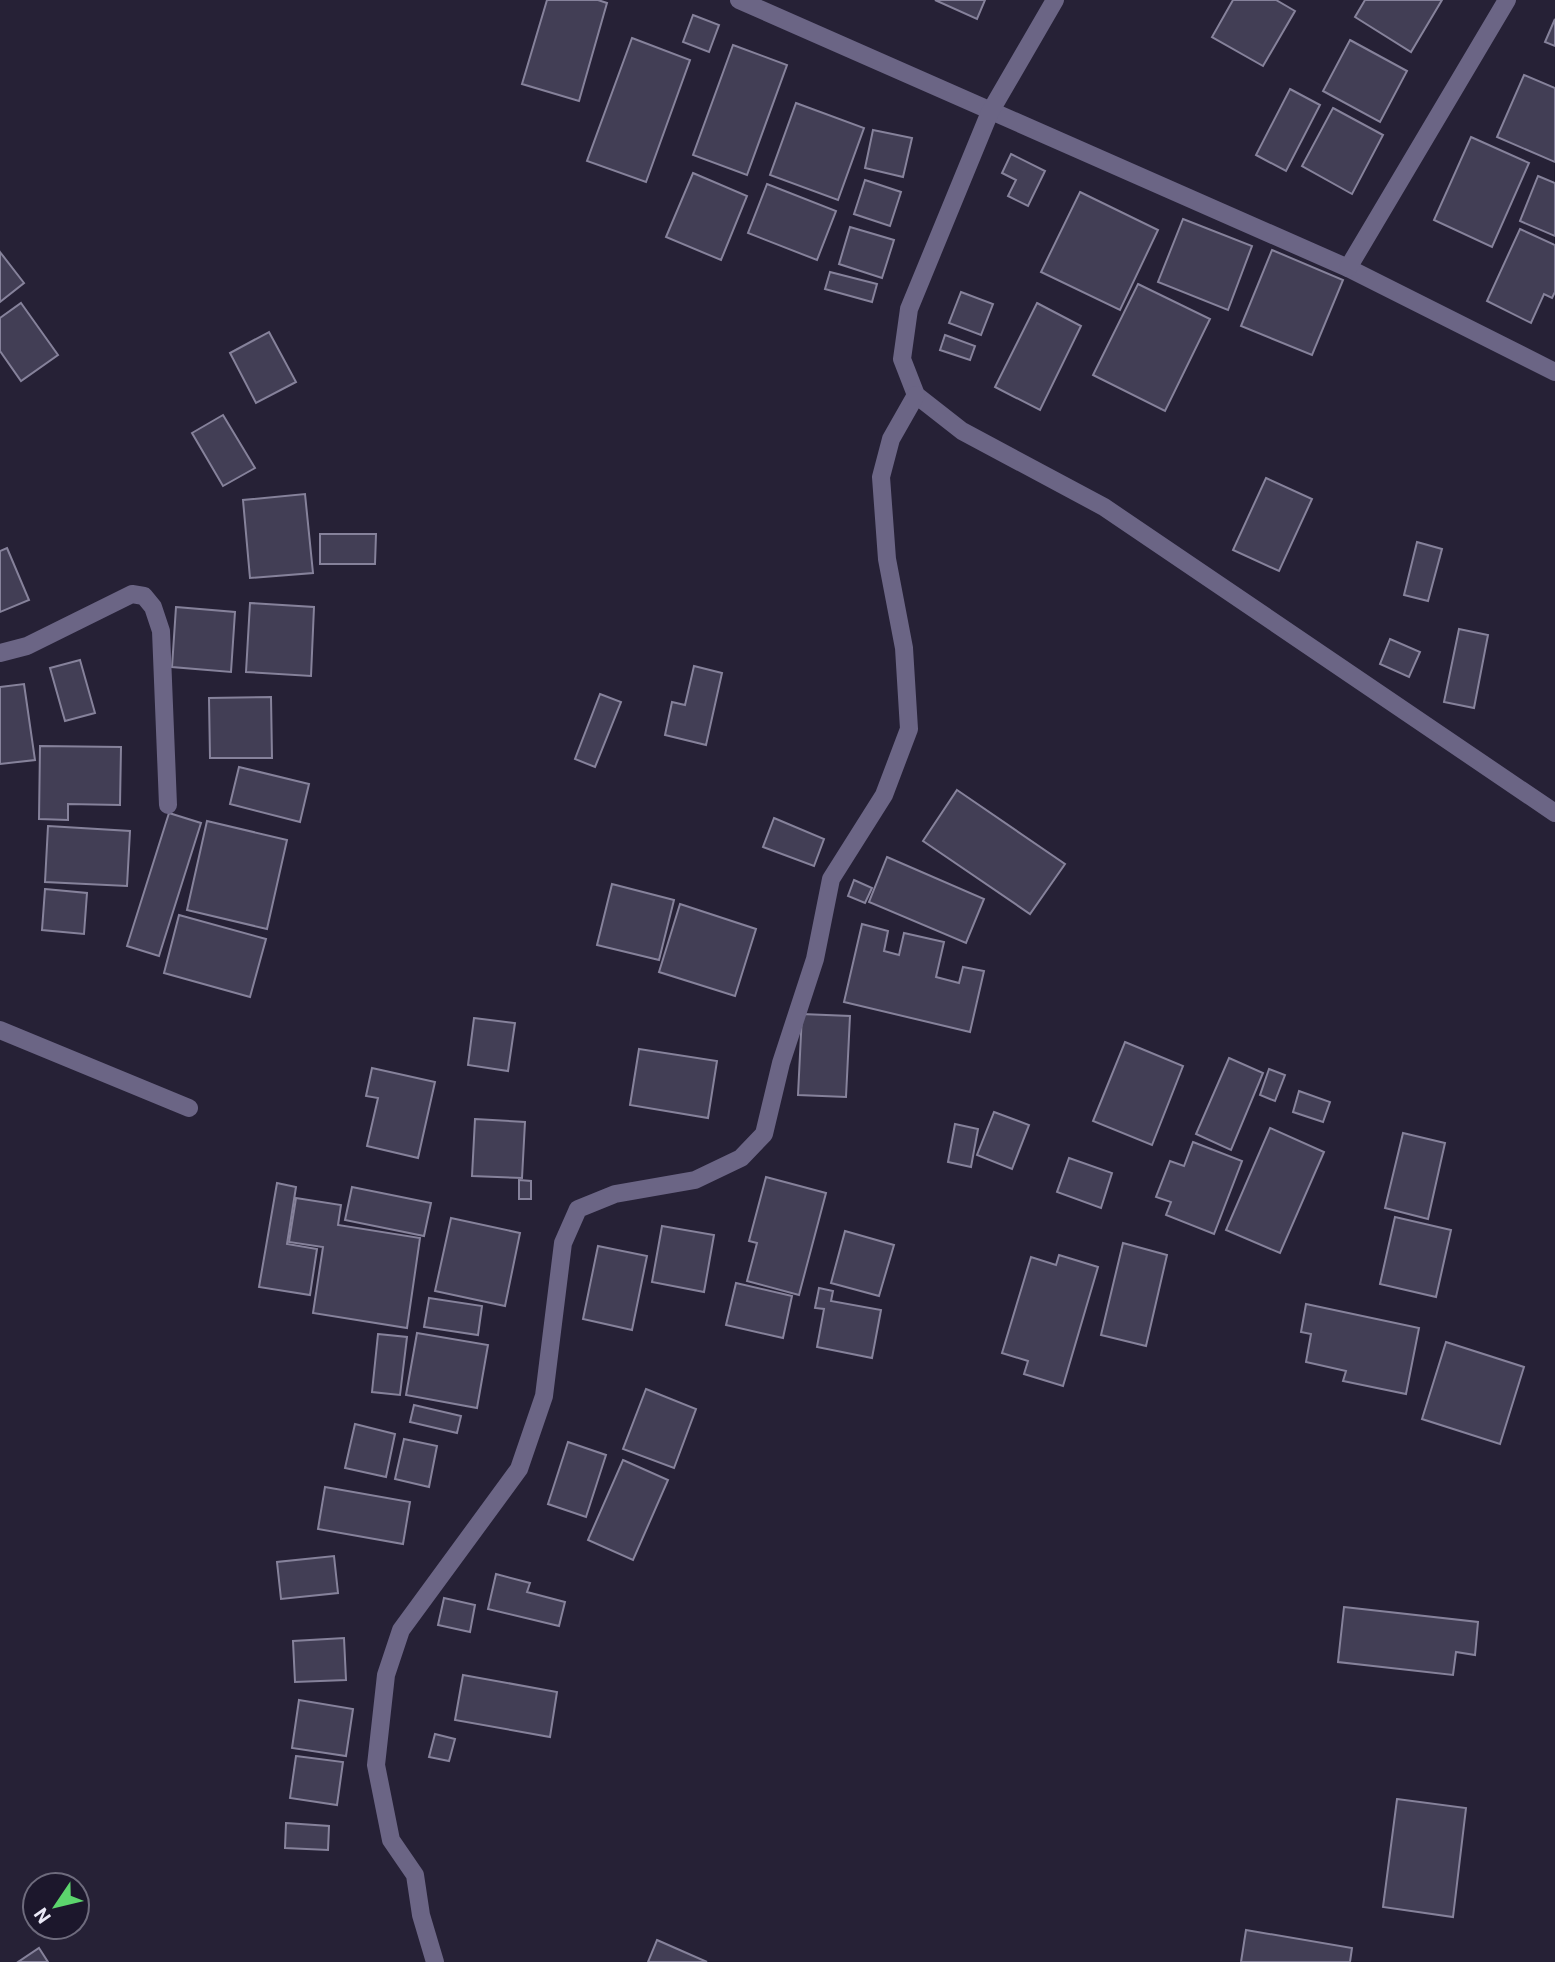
<svg xmlns="http://www.w3.org/2000/svg" width="1555" height="1962" viewBox="0 0 1555 1962" font-family="Roboto,sans-serif">
<style>
.building{fill:#423e55;stroke:#86829b;stroke-width:2}
.lines{fill:none;stroke-linecap:round;stroke-linejoin:round}
.street{stroke:#6b6585;stroke-width:18}
</style>
<rect width="100%" height="100%" fill="#262136"/>
<g class="building">
<path d="M547 0H598L607 3 579 101 522 84Z"/>
<path d="M935 0H985L977 19Z"/>
<path d="M1233 0H1276L1295 11 1263 66 1212 37Z"/>
<path d="M1365 0H1442L1411 52 1355 17Z"/>
<path d="M693 15 719 25 709 52 683 42Z"/>
<path d="M1555 19V46L1545 42Z"/>
<path d="M632 38 690 60 646 182 587 161Z"/>
<path d="M1350 40 1407 71 1380 122 1323 91Z"/>
<path d="M733 45 787 65 747 175 693 155Z"/>
<path d="M1524 75 1555 88V162L1497 137Z"/>
<path d="M1290 89 1320 105 1286 171 1256 155Z"/>
<path d="M796 103 864 128 838 200 770 175Z"/>
<path d="M1333 108 1383 135 1352 194 1302 166Z"/>
<path d="M873 130 912 138 903 177 865 168Z"/>
<path d="M1471 137 1529 163 1492 247 1434 220Z"/>
<path d="M1011 154 1045 171 1028 206 1008 196 1016 180 1002 173Z"/>
<path d="M693 173 747 196 721 260 666 237Z"/>
<path d="M1538 176 1555 183V236L1520 221Z"/>
<path d="M865 180 901 192 890 226 854 214Z"/>
<path d="M767 184 836 211 817 260 748 233Z"/>
<path d="M1080 192 1158 230 1120 310 1041 272Z"/>
<path d="M1183 219 1252 246 1228 310 1158 282Z"/>
<path d="M850 227 894 240 882 278 839 264Z"/>
<path d="M1520 229 1555 245V292L1552 298 1544 294 1531 323 1487 301Z"/>
<path d="M1272 250 1343 280 1312 355 1241 326Z"/>
<path d="M0 252 24 283 0 302Z"/>
<path d="M830 272 877 284 872 302 825 289Z"/>
<path d="M1138 284 1210 319 1165 411 1093 375Z"/>
<path d="M961 292 993 304 981 335 949 323Z"/>
<path d="M21 303 58 355 21 381 0 351V318Z"/>
<path d="M1037 303 1081 326 1040 410 995 387Z"/>
<path d="M269 332 296 382 256 403 230 353Z"/>
<path d="M945 335 975 346 970 360 940 350Z"/>
<path d="M223 415 255 468 223 486 192 433Z"/>
<path d="M1266 478 1312 499 1279 571 1233 550Z"/>
<path d="M305 494 313 573 250 578 243 500Z"/>
<path d="M320 534H376L375 564H320Z"/>
<path d="M1417 542 1442 549 1428 601 1404 595Z"/>
<path d="M7 548 29 600 0 612V551Z"/>
<path d="M250 603 314 607 311 676 246 672Z"/>
<path d="M176 607 235 612 231 672 172 667Z"/>
<path d="M1459 629 1488 635 1474 708 1444 702Z"/>
<path d="M1390 639 1420 652 1409 677 1380 664Z"/>
<path d="M80 660 95 713 65 721 50 668Z"/>
<path d="M694 666 722 673 706 745 665 735 672 702 685 705Z"/>
<path d="M24 684 35 760 0 764V687Z"/>
<path d="M600 694 621 702 595 767 575 759Z"/>
<path d="M271 697 272 758H210L209 698Z"/>
<path d="M40 746 121 747 120 805 68 804V820L39 819Z"/>
<path d="M239 767 309 784 300 822 230 804Z"/>
<path d="M957 790 1065 864 1030 914 923 841Z"/>
<path d="M169 813 201 823 159 956 127 946Z"/>
<path d="M774 818 824 839 814 866 763 847Z"/>
<path d="M207 821 287 840 267 929 187 910Z"/>
<path d="M48 826 130 831 127 886 45 882Z"/>
<path d="M887 857 984 899 966 943 869 902Z"/>
<path d="M854 880 872 888 865 903 848 896Z"/>
<path d="M612 884 674 900 659 960 597 945Z"/>
<path d="M45 889 87 893 84 934 42 930Z"/>
<path d="M680 904 756 929 735 996 659 972Z"/>
<path d="M179 915 266 939 250 997 164 973Z"/>
<path d="M862 924 888 931 884 951 899 955 904 933 944 942 936 977 959 983 963 967 984 971 970 1032 844 1002Z"/>
<path d="M802 1014 850 1016 846 1097 798 1095Z"/>
<path d="M474 1018 515 1023 508 1071 468 1065Z"/>
<path d="M1125 1042 1183 1066 1152 1145 1093 1121Z"/>
<path d="M639 1049 717 1061 708 1118 630 1105Z"/>
<path d="M1229 1058 1263 1073 1231 1150 1196 1134Z"/>
<path d="M372 1068 435 1082 418 1158 367 1146 378 1098 366 1096Z"/>
<path d="M1269 1069 1285 1075 1275 1101 1260 1095Z"/>
<path d="M1299 1091 1330 1102 1323 1122 1293 1112Z"/>
<path d="M994 1112 1029 1125 1012 1169 977 1155Z"/>
<path d="M475 1119 525 1122 522 1178 472 1176Z"/>
<path d="M955 1124 978 1129 971 1167 948 1162Z"/>
<path d="M1270 1128 1324 1152 1280 1253 1226 1230Z"/>
<path d="M1403 1133 1445 1143 1428 1219 1385 1208Z"/>
<path d="M1193 1142 1242 1161 1214 1234 1166 1215 1171 1202 1156 1197 1170 1161 1184 1166Z"/>
<path d="M1069 1158 1112 1173 1101 1208 1057 1192Z"/>
<path d="M766 1177 826 1193 799 1295 747 1281 757 1243 749 1241Z"/>
<path d="M519 1180 531 1181V1199H519Z"/>
<path d="M277 1183 296 1187 287 1244 317 1249 310 1295 259 1287Z"/>
<path d="M352 1187 431 1203 424 1236 345 1220Z"/>
<path d="M296 1198 341 1205 338 1225 420 1238 407 1328 313 1313 323 1247 289 1242Z"/>
<path d="M1395 1217 1451 1230 1436 1297 1380 1284Z"/>
<path d="M451 1218 520 1233 505 1306 435 1291Z"/>
<path d="M662 1226 714 1235 704 1292 652 1282Z"/>
<path d="M845 1231 894 1245 879 1296 831 1283Z"/>
<path d="M1123 1243 1167 1255 1146 1346 1101 1335Z"/>
<path d="M598 1246 647 1256 632 1330 583 1319Z"/>
<path d="M1059 1255 1098 1267 1063 1386 1024 1374 1028 1361 1002 1353 1031 1257 1056 1265Z"/>
<path d="M736 1283 792 1296 783 1338 726 1325Z"/>
<path d="M819 1288 833 1291 831 1301 881 1310 872 1358 817 1347 824 1309 815 1308Z"/>
<path d="M429 1298 482 1306 478 1335 424 1327Z"/>
<path d="M1306 1304 1419 1328 1406 1394 1343 1381 1346 1371 1306 1362 1311 1334 1301 1332Z"/>
<path d="M417 1333 488 1345 477 1408 406 1395Z"/>
<path d="M378 1334 407 1337 400 1395 372 1392Z"/>
<path d="M1446 1342 1524 1367 1500 1444 1422 1419Z"/>
<path d="M646 1389 696 1409 674 1468 623 1449Z"/>
<path d="M414 1405 461 1416 457 1433 410 1422Z"/>
<path d="M355 1424 395 1434 386 1477 345 1468Z"/>
<path d="M404 1439 437 1446 429 1487 395 1479Z"/>
<path d="M568 1442 606 1455 586 1517 548 1504Z"/>
<path d="M623 1460 668 1480 633 1560 588 1540Z"/>
<path d="M325 1487 410 1502 403 1544 318 1529Z"/>
<path d="M334 1556 338 1593 281 1599 277 1562Z"/>
<path d="M496 1574 530 1583 527 1592 565 1602 559 1626 488 1609Z"/>
<path d="M444 1598 475 1605 470 1632 438 1625Z"/>
<path d="M1344 1607 1478 1622 1475 1655 1456 1652 1453 1675 1338 1662Z"/>
<path d="M344 1638 346 1680 295 1682 293 1641Z"/>
<path d="M463 1675 557 1692 550 1737 455 1720Z"/>
<path d="M299 1700 353 1709 346 1756 292 1748Z"/>
<path d="M435 1734 455 1739 449 1761 429 1757Z"/>
<path d="M296 1756 343 1762 337 1805 290 1798Z"/>
<path d="M1397 1799 1466 1808 1453 1917 1383 1907Z"/>
<path d="M286 1823 329 1826 328 1850 285 1848Z"/>
<path d="M1246 1930 1352 1948 1350 1962H1241Z"/>
<path d="M657 1940 707 1962H648Z"/>
<path d="M39 1948 48 1962H18Z"/>
</g>
<g class="lines">
<g class="street">
<path d="M739 0 1348 268 1555 372"/>
<path d="M1055 0 990 112 909 309 902 359 916 395 962 431 1104 507 1555 813"/>
<path d="M1348 268 1507 0"/>
<path d="M0 653 27 646 132 594 144 596 153 607 161 631 168 805"/>
<path d="M0 1030 189 1108"/>
<path d="M435 1962 421 1915 415 1875 391 1840 376 1765 386 1675 401 1630 519 1469 544 1396 563 1243 578 1209 615 1194 695 1180 741 1158 764 1134 781 1063 815 959 831 879 884 795 909 729 904 648 887 559 881 477 891 439 916 395"/>
</g>
</g>
<g transform="translate(56 1906) rotate(235)"><circle r="33" fill="#1c172c" stroke="#6e6b7d" stroke-width="2"/>
<path d="M0-5L12 26L0 18L-12 26Z" fill="#5cd56d"/>
<text y="-10" font-size="19" font-weight="bold" text-anchor="middle" fill="#eae8f6">N</text>
</g>
</svg>
